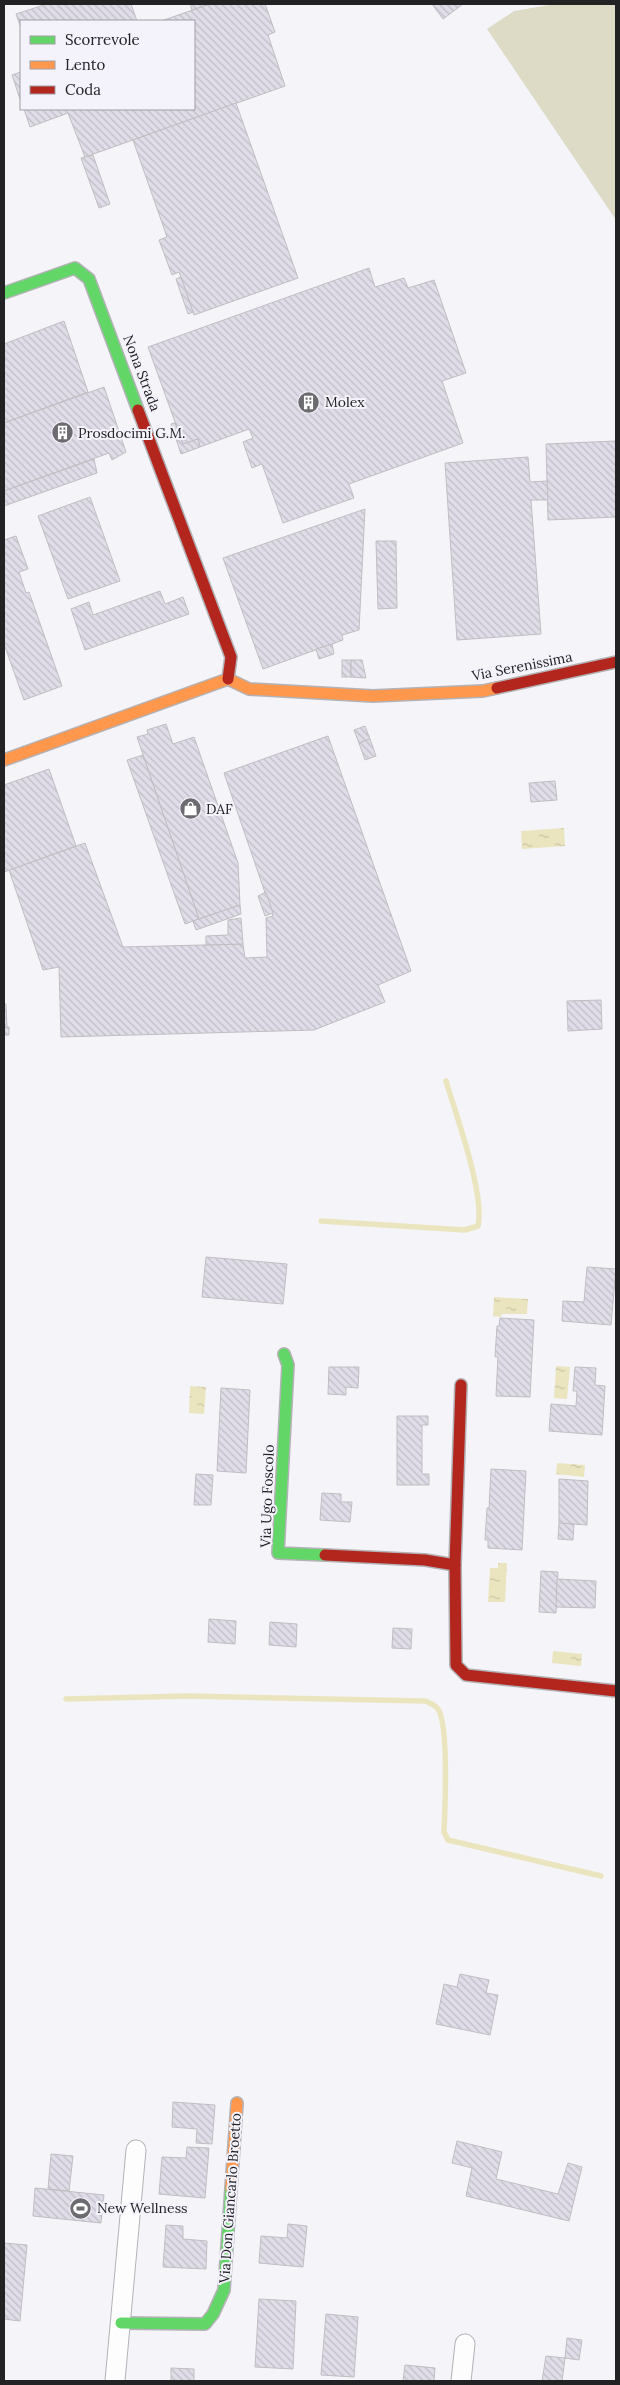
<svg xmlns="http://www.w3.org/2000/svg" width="620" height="2385" viewBox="0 0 620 2385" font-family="Lora,serif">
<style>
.green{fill:#dddac6}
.water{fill:url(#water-ripples)}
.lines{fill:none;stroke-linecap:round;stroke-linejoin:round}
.stream{stroke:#ebe5bf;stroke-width:5.5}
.building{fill:url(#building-back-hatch);stroke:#bfbfc2}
.street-casing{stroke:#b3b2b6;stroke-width:21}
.fast-casing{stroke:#b3b2b6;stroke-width:14}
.slow-casing{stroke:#b3b2b6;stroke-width:14}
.jam-casing{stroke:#b3b2b6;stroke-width:14}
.street{stroke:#fefdfe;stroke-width:19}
.fast{stroke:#63d668;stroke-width:11}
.slow{stroke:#ff974d;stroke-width:11}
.jam{stroke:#b3261e;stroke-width:11}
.labels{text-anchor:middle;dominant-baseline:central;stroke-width:4;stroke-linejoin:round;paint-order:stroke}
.street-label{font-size:14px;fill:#222124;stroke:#f4f2fb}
.poi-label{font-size:14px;fill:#222124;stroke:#f4f2fb;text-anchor:start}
</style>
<defs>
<pattern id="water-ripples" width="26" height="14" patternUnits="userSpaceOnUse" patternTransform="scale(1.25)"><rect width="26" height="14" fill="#ebe5bf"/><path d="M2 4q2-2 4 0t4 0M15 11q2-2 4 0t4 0" fill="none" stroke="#c9c4a4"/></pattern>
<pattern id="building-back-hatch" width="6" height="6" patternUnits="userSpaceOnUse" patternTransform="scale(1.25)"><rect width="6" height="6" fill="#e0dde8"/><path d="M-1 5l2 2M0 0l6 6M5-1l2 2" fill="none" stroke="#c0bdc7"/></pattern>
</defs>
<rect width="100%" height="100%" fill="#f5f4f9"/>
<path class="green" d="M555 4H616V220L487 29 514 11Z"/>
<g class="water">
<path d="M564 828 565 846 522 849 521 831Z"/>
<path d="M494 1297 528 1299 527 1314H502L501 1317 493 1316Z"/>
<path d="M556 1366 570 1367 567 1399 554 1398Z"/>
<path d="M190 1386 206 1387 204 1414 189 1413Z"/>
<path d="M557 1463 585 1465 584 1477 556 1474Z"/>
<path d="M498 1563H507L505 1602H488L490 1568H498Z"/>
<path d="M553 1651 582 1654 581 1666 552 1663Z"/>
</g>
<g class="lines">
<g class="stream">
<path d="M321 1221 465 1230 478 1226C485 1194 456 1115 446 1081"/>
<path d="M66 1699 188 1696 425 1701C430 1703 434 1704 438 1709 449 1725 445 1809 444 1832L448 1840 601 1876"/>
</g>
</g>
<g class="building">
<path d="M47 4H131L137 21H21V28L16 14Z"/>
<path d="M190 4H210L192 10Z"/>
<path d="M210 4H265L275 32 268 35 285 86 85 157 68 113 30 127 24 109H194V21H161Z"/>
<path d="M432 4H463L443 19Z"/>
<path d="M21 72V102L12 75Z"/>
<path d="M236 103 298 278 194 315 179 272 172 275 159 240 167 237 133 140Z"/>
<path d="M93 155 110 204 99 208 81 158Z"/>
<path d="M369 268 375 287 404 278 408 288 434 280 466 373 442 381 463 443 349 484 354 498 283 523 262 464 252 468 243 442 253 438 249 429 200 447 198 439 183 444 148 347Z"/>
<path d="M181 277 193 312 188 314 176 279Z"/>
<path d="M64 321 88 392 4 423V362L5 361 4 344Z"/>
<path d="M104 387 126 452 112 460 109 453 4 491V423Z"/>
<path d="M175 423 183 444 198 439 200 447 181 454 171 424Z"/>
<path d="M616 441V517L548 520 546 444Z"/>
<path d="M528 457 530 482 547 481 548 500H531L541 634 457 640 445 463Z"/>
<path d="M94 459 97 473 4 506V491Z"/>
<path d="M90 497 120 581 68 599 38 516Z"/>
<path d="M365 509 359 630 342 635 343 640 263 669 223 558Z"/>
<path d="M16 536 28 569 19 572 26 593 29 592 62 686 24 700 4 644V540Z"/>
<path d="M376 541H396L397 608 378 609Z"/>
<path d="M160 591 165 604 183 597 189 614 85 650 71 609 89 602 93 615Z"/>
<path d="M332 644 334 654 319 659 316 649Z"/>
<rect x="342" y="660" width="9" height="17"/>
<path d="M351 660H362L366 678 351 677Z"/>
<path d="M166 724 173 744 194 737 238 863 240 905 199 919 137 737 148 734 147 730Z"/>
<path d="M365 726 370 739 359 743 354 730Z"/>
<path d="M328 736 411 971 378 985 385 1002 314 1030 61 1037 59 967 43 970 9 870 85 843 123 947 243 944 245 958 267 957 266 918 273 916 224 773Z"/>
<path d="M370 739 376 756 365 760 359 743Z"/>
<path d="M143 755 199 919 185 924 127 760Z"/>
<path d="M49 769 76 846 4 872V785Z"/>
<path d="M555 781 557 800 531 802 529 783Z"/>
<path d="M266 892 273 913 265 916 258 896Z"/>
<path d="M240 905 241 914 196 930 193 921Z"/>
<path d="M241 918 243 944 206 945V936L228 935V920Z"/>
<path d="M601 1000 602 1029 568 1031 567 1001Z"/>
<path d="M4 1004H6L7 1027 4 1028Z"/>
<path d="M9 1027V1035H4V1028Z"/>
<path d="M206 1257 287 1264 283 1304 202 1297Z"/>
<path d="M587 1267 616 1269 611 1325 562 1321 563 1301 584 1302Z"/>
<path d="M500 1318 534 1320 530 1397 496 1396 498 1357H495L497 1326H499Z"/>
<path d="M329 1367H359L358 1388 346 1387V1395L328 1394Z"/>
<path d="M575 1367 596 1368 595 1385 605 1386 602 1435 549 1431 551 1404 576 1406 577 1391H573Z"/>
<path d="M221 1388 250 1390 246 1473 217 1471Z"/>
<path d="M397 1416H428V1425H422V1474H429V1485H397Z"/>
<path d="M491 1469 526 1471 522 1550 488 1548V1540H485L487 1508H489Z"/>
<path d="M196 1474 213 1475 211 1505H194Z"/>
<path d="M559 1479 588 1481 587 1525 559 1523Z"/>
<path d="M322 1493 341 1494V1502H352L350 1522 320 1520Z"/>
<path d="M559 1523 574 1524 573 1540 558 1539Z"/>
<path d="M541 1571 558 1572 556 1613 539 1612Z"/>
<path d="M557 1579 596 1581 595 1608 556 1607Z"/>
<path d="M209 1619 236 1621 235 1644 208 1642Z"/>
<path d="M270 1622 297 1624 296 1647 269 1645Z"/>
<path d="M393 1628 412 1629 411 1649 392 1648Z"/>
<path d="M460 1974 489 1980 486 1993 498 1995 490 2035 436 2024 444 1984 457 1987Z"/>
<path d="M173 2102 215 2105 212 2144 196 2143 197 2129 172 2127Z"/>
<path d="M457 2141 502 2152 496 2179 558 2194 568 2163 582 2167 569 2221 466 2196 472 2168 452 2163Z"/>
<path d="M187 2147 209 2148 205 2198 159 2194 162 2157 186 2158Z"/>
<path d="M51 2154 73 2156 69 2191 48 2189Z"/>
<path d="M35 2188 104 2195 101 2223 33 2216Z"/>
<path d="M288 2224 307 2226 303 2267 259 2263 261 2236 287 2238Z"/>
<path d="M166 2225 183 2226V2239L207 2241 206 2269 163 2267Z"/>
<path d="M4 2243 27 2245 20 2321 4 2319Z"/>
<path d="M259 2299 296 2301 293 2369 255 2367Z"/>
<path d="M326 2314 358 2317 354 2377 321 2375Z"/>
<path d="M567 2338 582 2340 579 2360 565 2358Z"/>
<path d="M546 2356 565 2358 562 2381H542Z"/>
<path d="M405 2365 435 2368 434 2381H403Z"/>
<path d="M171 2368 194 2369V2381H171Z"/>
</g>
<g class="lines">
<defs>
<g id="street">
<path d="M115 2381 136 2150"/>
<path d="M461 2381 465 2344"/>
</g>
<g id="fast">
<path d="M4 293 75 268 89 279 138 410"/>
<path d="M284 1354 288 1365 278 1553 325 1555"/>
<path d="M121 2323 205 2324 213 2314 224 2290 231 2188"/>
</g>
<g id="slow">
<path d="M228 679 249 689 373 696 483 691 497 688"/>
<path d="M4 760 228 679"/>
<path d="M231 2188 237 2103"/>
</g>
<g id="jam">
<path d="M138 410 231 657 228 679"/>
<path d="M497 688 616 662"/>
<path d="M461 1385 455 1565 456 1665 466 1675 616 1691"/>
<path d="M325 1555 425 1560 455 1565"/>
</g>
</defs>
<use href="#street" class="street-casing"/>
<use href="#fast" class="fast-casing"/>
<use href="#slow" class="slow-casing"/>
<use href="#jam" class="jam-casing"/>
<use href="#street" class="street"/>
<use href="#fast" class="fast"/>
<use href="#slow" class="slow"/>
<use href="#jam" class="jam"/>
</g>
<defs>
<symbol id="building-disc" viewBox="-11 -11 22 22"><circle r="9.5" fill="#6c6b6f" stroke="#f4f2fb"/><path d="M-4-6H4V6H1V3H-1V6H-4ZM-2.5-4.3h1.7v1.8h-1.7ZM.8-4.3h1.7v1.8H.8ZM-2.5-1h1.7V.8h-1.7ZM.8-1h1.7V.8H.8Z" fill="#fff"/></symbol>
<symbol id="shop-disc" viewBox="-11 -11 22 22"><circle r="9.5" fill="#6c6b6f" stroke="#f4f2fb"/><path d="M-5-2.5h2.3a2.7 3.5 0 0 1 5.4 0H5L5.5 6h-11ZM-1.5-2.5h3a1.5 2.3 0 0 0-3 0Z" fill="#fff"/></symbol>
<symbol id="stadium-disc" viewBox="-11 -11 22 22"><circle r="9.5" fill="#6c6b6f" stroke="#f4f2fb"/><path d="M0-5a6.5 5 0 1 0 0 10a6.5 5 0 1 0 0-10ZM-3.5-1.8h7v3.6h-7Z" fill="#fff"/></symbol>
</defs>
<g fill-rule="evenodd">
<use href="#building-disc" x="296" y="390" width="25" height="25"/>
<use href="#building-disc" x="50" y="420" width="25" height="25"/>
<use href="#shop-disc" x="178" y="796" width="25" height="25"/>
<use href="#stadium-disc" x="68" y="2196" width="25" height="25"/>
</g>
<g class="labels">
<g class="street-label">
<text transform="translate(142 373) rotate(69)">Nona Strada</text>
<text transform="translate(522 666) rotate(-11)">Via Serenissima</text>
<text transform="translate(267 1496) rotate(-88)">Via Ugo Foscolo</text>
<text transform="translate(230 2198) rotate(-86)">Via Don Giancarlo Broetto</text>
</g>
<g class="poi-label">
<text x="325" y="402">Molex</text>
<text x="78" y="433">Prosdocimi G.M.</text>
<text x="206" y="809">DAF</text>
<text x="97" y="2208">New Wellness</text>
</g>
</g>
<rect width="620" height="2385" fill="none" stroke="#222124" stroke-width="10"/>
<rect x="20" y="20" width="175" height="90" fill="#f4f2fb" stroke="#a09ea5"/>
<rect x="30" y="36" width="25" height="8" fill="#63d668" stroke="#a09ea5"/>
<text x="65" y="45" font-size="15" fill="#222124">Scorrevole</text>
<rect x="30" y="61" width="25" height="8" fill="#ff974d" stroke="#a09ea5"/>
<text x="65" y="70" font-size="15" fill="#222124">Lento</text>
<rect x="30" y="86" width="25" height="8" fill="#b3261e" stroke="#a09ea5"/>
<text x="65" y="95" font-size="15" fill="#222124">Coda</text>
</svg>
